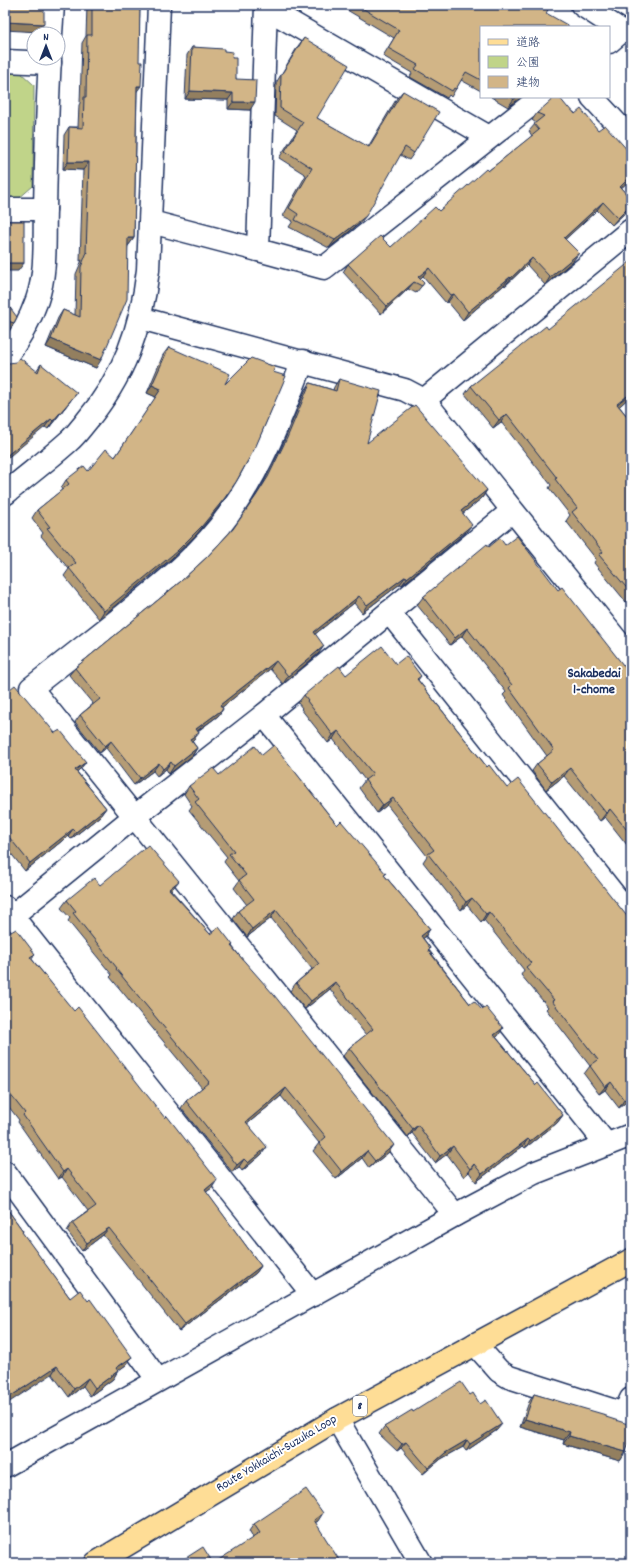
<svg xmlns="http://www.w3.org/2000/svg" width="636" height="1568" viewBox="0 0 636 1568" font-family="Dekko,'Klee One',sans-serif">
<style>
.green{fill:#c0d489;stroke:#6e8274}
.lines{fill:none;stroke-linecap:round;stroke-linejoin:round}
.street-casing{stroke:#1b2f5e;stroke-width:25}
.primary-casing{stroke:#1b2f5e;stroke-width:25}
.street{stroke:#fff;stroke-width:22}
.primary{stroke:#fedd96;stroke-width:22}
.wall{fill:#b59c74;stroke:#1b2f5e}
.shaded-wall{fill:#937f5e;stroke:#1b2f5e}
.building{fill:#d2b587;stroke:#1b2f5e}
.labels{text-anchor:middle;dominant-baseline:central;stroke-width:4;stroke-linejoin:round;paint-order:stroke}
.shield{fill:#fff;stroke:#5f6d8e;stroke-width:1}
.shield-label{font-size:12px;font-weight:bold;fill:#1b2f5e}
.street-label{font-size:13px;fill:#1b2f5e;stroke:#fff}
.neighbourhood-label{font-size:14px;font-weight:bold;fill:#1b2f5e;stroke:#fff}
</style>
<rect width="100%" height="100%" fill="#fff"/>
<filter id="ink" filterUnits="userSpaceOnUse"><feTurbulence type="fractalNoise" baseFrequency=".025" numOctaves="2"/><feDisplacementMap in="SourceGraphic" scale="8" xChannelSelector="R" yChannelSelector="G"/><feConvolveMatrix kernelMatrix="1 2 1 2 8 2 1 2 1" color-interpolation-filters="sRGB"/></filter>
<g filter="url(#ink)">
<path class="green" d="M5 72H20L34 85 33 186 18 199 5 198Z"/>
<g class="lines">
<defs>
<g id="street">
<path d="M266 5 258 250 324 268 541 97"/>
<path d="M582 5 622 31 609 42"/>
<path d="M266 8 489 137"/>
<path d="M51 34 53 5"/>
<path d="M5 61 50 63"/>
<path d="M592 97 631 139"/>
<path d="M5 209H45"/>
<path d="M151 222 258 250"/>
<path d="M140 318 405 390 424 400 631 658"/>
<path d="M5 358C18 341 30 320 37 300 47 271 44 239 45 210 46 159 47 108 50 58"/>
<path d="M303 361C282 415 262 468 229 514 201 554 161 585 124 615 93 639 62 664 31 688L455 1215"/>
<path d="M424 400 631 230"/>
<path d="M5 494C26 476 48 460 69 441 75 436 80 429 85 423 124 377 141 329 148 270L159 5"/>
<path d="M389 612 631 916"/>
<path d="M264 715 607 1145"/>
<path d="M5 907 313 1295"/>
<path d="M12 916 134 817 264 715 512 511"/>
<path d="M5 1172 158 1380"/>
<path d="M475 1344 499 1371 509 1377 624 1414 631 1399"/>
<path d="M337 1419 421 1563"/>
<path d="M5 1466 455 1215 534 1173 631 1135"/>
</g>
<path id="primary" d="M96 1563 337 1419 631 1260"/>
</defs>
<use href="#street" class="street-casing"/>
<use href="#primary" class="primary-casing"/>
<use href="#street" class="street"/>
<use href="#primary" class="primary"/>
</g>
<g class="wall">
<path d="M87 5H140L137 92 134 238 128 246 96 368 46 347 58 318 63 310 75 315 76 274 82 260 80 261 83 170 63 169 64 135 69 127H78L79 105 80 103 82 43 86 36Z"/>
<path d="M341 5H551L481 27V91L461 80 451 97 449 95 447 98 410 77 412 73 383 56 394 38 347 10 348 9Z"/>
<path d="M304 38 317 118 368 147 397 98 403 91 414 153 409 160 400 155 360 223 329 248 289 227 293 221 283 216 306 175 279 158 297 130 275 116 276 83 298 46Z"/>
<path d="M192 47 224 51 232 58 236 79 250 110 228 109V100L185 99 187 55Z"/>
<path d="M491 97H522L508 107Z"/>
<path d="M568 108 631 154V179L621 188 631 199V206L628 210 612 225 597 210 565 239 573 261 545 285 527 265 505 286 504 285 463 320 448 302 446 303 423 276 420 279 424 283 416 293 408 289 381 314 343 272 348 264 391 247 439 211 488 171 532 136 529 131 536 123 532 120 537 113Z"/>
<path d="M548 329 631 396 619 406 631 421V608L594 563 596 559 566 521 570 515 549 488 551 485 501 422 493 428 465 394 471 386Z"/>
<path d="M169 347 225 384 219 507 197 534 171 559 99 619 64 576 69 569 41 536 43 533 32 518 37 510 62 490 61 488 66 480 88 471 115 457 156 397 147 393 163 355Z"/>
<path d="M41 364 71 400 48 429 45 427 36 371Z"/>
<path d="M339 379 367 443 487 490 482 498 463 513 466 532 402 585 400 584 362 613 354 603 315 634 319 653 283 684 270 669 222 707 223 709 218 716 198 731 199 733 192 741 197 748 192 756 169 774 166 769 157 776 153 771 134 785 106 748 100 753 75 722 80 715 93 704 69 675 75 668 180 582 207 557 233 529 252 503 263 484 282 446 305 391 310 383 333 390 334 387Z"/>
<path d="M505 545 558 590 627 670 631 667V850L605 817 600 821 564 776 546 790 532 771 537 764 547 756 503 695 506 692 462 636 450 645 417 605 423 597 489 547Z"/>
<path d="M396 664 421 676 418 680 487 767 630 920H631V1098L619 1108 605 1090 599 1094 584 1074 590 1066 546 1009 548 1007 521 975 524 970 484 920 481 922 467 905 461 910 423 862 427 856 387 805 377 813 359 788 365 780 333 739 328 743 301 709 302 708 298 703 304 695 346 675Z"/>
<path d="M5 693 55 733 86 762 80 769 77 772 106 808 100 816 71 839 68 836 25 871 5 846Z"/>
<path d="M262 755 337 825 385 876 430 929 425 937 423 938 430 948 429 950 470 1004 498 1036 496 1037 536 1085 563 1115 557 1123 525 1148 523 1146 476 1182 469 1172 464 1177 447 1154 435 1163 412 1133 408 1137 343 1056 349 1048 366 1035 330 989 305 1009 290 991 296 983 312 969 271 918 247 937 233 919 238 911 247 905 234 888 239 881 224 862 227 857 189 810 192 806 184 794 189 786 219 775Z"/>
<path d="M100 885 173 888 171 890 210 934 233 945 232 946 389 1152 369 1168 362 1158 336 1179 313 1151 319 1143 281 1096 247 1124 262 1154 242 1171 239 1167 232 1172 181 1108 186 1101 202 1088 110 977 112 975 68 921 70 918 61 908 67 900Z"/>
<path d="M5 923 11 932 35 954 31 959 212 1188 206 1192 261 1266 256 1273 179 1331 103 1235 82 1251 67 1231 72 1223 88 1211 62 1177 58 1179 18 1122 19 1120 5 1102Z"/>
<path d="M5 1206 23 1231 22 1233 70 1298 132 1357 126 1365 118 1370 113 1379 90 1396 83 1386 69 1397 52 1374Z"/>
<path d="M534 1394 606 1417 626 1452 620 1461 563 1444 564 1440 520 1427 529 1402Z"/>
<path d="M470 1395 497 1430 466 1451 463 1447 441 1459 423 1474 401 1448 397 1451 379 1434 384 1427 413 1412Z"/>
<path d="M318 1521 316 1522 253 1538 249 1531 254 1524Z"/>
</g>
<g class="shaded-wall">
<path d="M5 22 44 24 38 32 5 30Z"/>
<path d="M137 86H141L135 94Z"/>
<path d="M190 91 233 93 228 100 185 99Z"/>
<path d="M517 97H522L508 107 514 99Z"/>
<path d="M233 102H255L250 110 228 109Z"/>
<path d="M68 162H89L83 170 63 169Z"/>
<path d="M631 176V179L614 195 620 187Z"/>
<path d="M603 202 597 210 558 246 564 238Z"/>
<path d="M631 205V206L628 210 612 225 618 218Z"/>
<path d="M366 216 360 223 329 248 335 240Z"/>
<path d="M128 238H134L128 246H123Z"/>
<path d="M579 253 573 261 545 285 550 277Z"/>
<path d="M532 258 527 265 505 286 511 278Z"/>
<path d="M5 263H24L18 271H5Z"/>
<path d="M429 268 423 276 415 283 418 277Z"/>
<path d="M510 277 504 285 463 320 468 312Z"/>
<path d="M414 282 408 289 381 314 387 306Z"/>
<path d="M454 294 448 302 446 303 451 295Z"/>
<path d="M5 320 14 323 9 331 5 329Z"/>
<path d="M51 339 101 360 96 368 46 347Z"/>
<path d="M152 385 161 389 156 397 147 393Z"/>
<path d="M77 393 71 400 48 429 53 421Z"/>
<path d="M631 393V396L612 413 617 404Z"/>
<path d="M507 414 501 422 493 428 499 420Z"/>
<path d="M51 419 45 427 5 460V457Z"/>
<path d="M487 490 482 498 456 519 461 511Z"/>
<path d="M224 499 219 507 197 534 171 559 99 619 104 611Z"/>
<path d="M472 525 466 532 402 585 407 578Z"/>
<path d="M406 576 400 584 362 613 367 605Z"/>
<path d="M359 596 354 603 309 639 314 632Z"/>
<path d="M467 628 462 636 450 645 455 638Z"/>
<path d="M324 646 319 653 283 684 288 676Z"/>
<path d="M276 661 270 669 215 713 220 705Z"/>
<path d="M223 709 218 716 190 736 196 729Z"/>
<path d="M338 731 333 739 328 743 333 735Z"/>
<path d="M199 733 193 740 185 747 190 739Z"/>
<path d="M111 741 106 748 100 753 105 746Z"/>
<path d="M197 748 192 756 169 774 174 766Z"/>
<path d="M86 762 80 769 70 778 75 770Z"/>
<path d="M171 762 166 769 157 776 163 769Z"/>
<path d="M159 763 153 771 134 785 140 778Z"/>
<path d="M570 768 564 776 546 790 552 782Z"/>
<path d="M393 798 387 805 377 813 383 805Z"/>
<path d="M106 808 100 816 71 839 76 832Z"/>
<path d="M610 809 605 817 600 821 606 813Z"/>
<path d="M73 829 68 836 25 871 30 863Z"/>
<path d="M179 881 173 888 164 896 169 889Z"/>
<path d="M472 898 467 905 461 910 466 902Z"/>
<path d="M276 910 271 918 247 937 252 929Z"/>
<path d="M489 912 484 920 481 922 486 914Z"/>
<path d="M430 929 425 937 416 944 421 936Z"/>
<path d="M335 982 330 989 305 1009 311 1001Z"/>
<path d="M503 1028 498 1036 489 1043 494 1035Z"/>
<path d="M611 1082 605 1090 599 1094 605 1087Z"/>
<path d="M286 1088 281 1096 240 1130 246 1122Z"/>
<path d="M631 1095V1098L619 1108 624 1100Z"/>
<path d="M563 1115 557 1123 525 1148 530 1141Z"/>
<path d="M418 1125 412 1133 408 1137 413 1129Z"/>
<path d="M528 1139 523 1146 476 1182 482 1174Z"/>
<path d="M394 1145 389 1152 369 1168 375 1161Z"/>
<path d="M453 1146 447 1154 435 1163 440 1156Z"/>
<path d="M267 1147 262 1154 242 1171 248 1163Z"/>
<path d="M367 1151 362 1158 336 1179 342 1172Z"/>
<path d="M244 1159 239 1167 232 1172 237 1165Z"/>
<path d="M474 1164 469 1172 464 1177 470 1169Z"/>
<path d="M67 1169 62 1177 58 1179 63 1172Z"/>
<path d="M217 1180 212 1188 199 1197 205 1190Z"/>
<path d="M109 1228 103 1235 82 1251 87 1243Z"/>
<path d="M261 1266 256 1273 179 1331 185 1324Z"/>
<path d="M132 1357 126 1365 111 1376 116 1368Z"/>
<path d="M57 1366 52 1374 5 1405V1400Z"/>
<path d="M118 1371 113 1379 90 1396 95 1388Z"/>
<path d="M88 1378 83 1386 69 1397 74 1389Z"/>
<path d="M525 1419 570 1432 564 1440 520 1427Z"/>
<path d="M502 1424 497 1430 466 1451 470 1444Z"/>
<path d="M569 1436 626 1452 620 1461 563 1444Z"/>
<path d="M467 1440 463 1447 441 1459 423 1474 428 1468 445 1453Z"/>
<path d="M406 1442 401 1448 397 1451 402 1444Z"/>
<path d="M323 1513 318 1521 309 1527 314 1520Z"/>
</g>
<g class="building">
<path d="M5 5H44V24L5 22Z"/>
<path d="M92 5H140L139 62H142L141 86H137L134 238H128L127 299 101 360 51 339 63 310 80 317 81 267 87 252 86 253 89 162H68L69 127 83 128 84 97H86L87 35H92Z"/>
<path d="M357 5H551L546 13 569 26 568 27H481V80L466 72 456 89 454 88 452 91 415 69 418 65 388 48 399 30Z"/>
<path d="M304 38 349 65 317 118 369 147 403 91 439 112 414 153 405 147 366 216 335 240 295 220 298 214 289 208 312 168 285 151 303 122 280 108 281 75Z"/>
<path d="M192 47 224 49V51L233 52 232 58H236V79L256 80 255 102H233V93L190 91Z"/>
<path d="M510 97H517L514 99Z"/>
<path d="M555 97H559L568 108 569 107 575 114 581 109 598 130 605 125 631 154V176L620 187 631 199V205L618 218 603 202 564 238 579 253 550 277 532 258 511 278 510 277 468 312 454 294 451 295 429 268 418 277 424 283 422 286 414 282 387 306 348 264 380 236 391 247 435 207 439 211 486 169 488 171 539 130 534 124 544 116 537 113Z"/>
<rect x="5" y="221" width="19" height="42"/>
<path d="M631 261V393L617 404 631 421V593L599 555 603 552 572 512 577 508 555 479 557 478 507 414 499 420 471 386 546 326 548 329Z"/>
<path d="M5 301 17 317 14 323 5 320Z"/>
<path d="M169 347 230 374 225 384 251 358 275 367 273 372 286 376 256 446 236 482 224 499 202 526 177 551 104 611 69 568 76 563 47 528 50 527 37 510 69 484 66 480 84 466 88 471 106 449 115 457 161 389 152 385Z"/>
<path d="M20 358 38 372 41 364 77 393 53 421 51 419 5 457V361L9 363 16 362Z"/>
<path d="M339 379 381 391 367 443 415 405 487 490 461 511 472 525 407 578 406 576 367 605 359 596 314 632 324 646 288 676 276 661 220 705 223 709 196 729 199 733 190 739 197 748 174 766 171 762 163 769 159 763 140 778 111 741 105 746 80 715 100 699 75 668 180 582 207 557 233 529 256 496 268 477 287 438 310 383 336 391Z"/>
<path d="M517 536 558 590 562 587 627 670 631 667V835L610 809 606 813 570 768 552 782 537 764 554 750 509 688 512 685 467 628 455 638 423 597 487 544 489 547 500 538 505 545Z"/>
<path d="M382 646 396 664 406 656 421 676 417 679 487 767 489 765 507 788 518 779 630 920H631V1095L624 1100 611 1082 605 1087 590 1066 598 1060 552 1001 554 1000 526 967 531 963 489 912 486 914 472 898 466 902 428 854 434 850 393 798 383 805 365 780 373 774 338 731 333 735 307 701 308 700 304 695 339 666 346 675Z"/>
<path d="M15 685 55 733 60 730 86 762 75 770 106 808 76 832 73 829 30 863 9 837 5 840V693Z"/>
<path d="M274 745 337 825 341 821 386 874 384 875 430 929 421 936 430 948 428 950 470 1004 474 1001 482 1010 486 1007 503 1028 494 1035 536 1085 538 1083 563 1115 530 1141 528 1139 482 1174 474 1164 470 1169 453 1146 440 1156 418 1125 413 1129 349 1048 373 1029 335 982 311 1001 296 983 319 964 276 910 252 929 238 911 254 899 239 880 246 875 229 854 234 851 195 802 199 799 189 786 213 768 219 775 255 746 262 755Z"/>
<path d="M148 845 179 881 169 889 210 934 219 927 233 945 231 946 274 995 394 1145 375 1161 367 1151 342 1172 319 1143 326 1137 286 1088 246 1122 267 1147 248 1163 244 1159 237 1165 186 1101 209 1082 116 969 117 968 73 913 76 911 67 900 94 878 100 885Z"/>
<path d="M5 923 11 932 16 929 35 954 30 957 74 1011 78 1007 165 1118 167 1116 217 1180 205 1190 261 1266 185 1324 109 1228 87 1243 72 1223 96 1206 67 1169 63 1172 23 1115 25 1113 5 1088Z"/>
<path d="M5 1206 23 1231 22 1232 70 1298 80 1290 88 1301 90 1299 132 1357 116 1368 118 1371 95 1388 88 1378 74 1389 57 1366 5 1400Z"/>
<path d="M461 1382 470 1395 473 1393 480 1404 486 1400 502 1424 470 1444 467 1440 445 1453 428 1468 406 1442 402 1444 384 1427 412 1410 413 1412Z"/>
<path d="M534 1394 606 1415V1417L631 1425V1435L626 1452 569 1436 570 1432 525 1419Z"/>
<path d="M306 1489 323 1513 314 1520 341 1563H214L260 1533 254 1524Z"/>
<path d="M203 1547 213 1563H178Z"/>
</g>
</g>
<g class="labels">
<rect class="shield" x="353" y="1396" width="14" height="20" rx="3"/>
<g class="shield-label">
<text x="360" y="1406">8</text>
</g>
<g class="street-label">
<text transform="translate(277 1454) rotate(-31)">Route Yokkaichi-Suzuka Loop</text>
</g>
<g class="neighbourhood-label">
<text x="594" y="674">Sakabedai<tspan x="594" dy="16">1-chome</tspan></text>
</g>
</g>
<rect width="636" height="1568" fill="none" stroke="#fff" stroke-width="20"/>
<rect x="10" y="10" width="616" height="1548" fill="none" stroke="#1b2f5e" stroke-width="1.5" filter="url(#ink)"/>
<rect x="480" y="26" width="130" height="72" fill="#ffffff" stroke="#a4acbf"/>
<rect x="488" y="39" width="20" height="6" fill="#fedd96" stroke="#a4acbf"/>
<text x="516" y="46" font-size="12" fill="#1b2f5e">道路</text>
<rect x="488" y="56" width="20" height="12" fill="#c0d489" stroke="#a4acbf"/>
<text x="516" y="66" font-size="12" fill="#1b2f5e">公園</text>
<rect x="488" y="76" width="20" height="12" fill="#d2b587" stroke="#a4acbf"/>
<text x="516" y="86" font-size="12" fill="#1b2f5e">建物</text>
<g transform="translate(46 46)"><circle r="19" fill="#ffffff" stroke="#a4acbf"/>
<path d="M0-3L7 15L0 10L-7 15Z" fill="#1b2f5e"/>
<text y="-6" font-size="11" font-weight="bold" text-anchor="middle" fill="#1b2f5e">N</text>
</g>
</svg>
